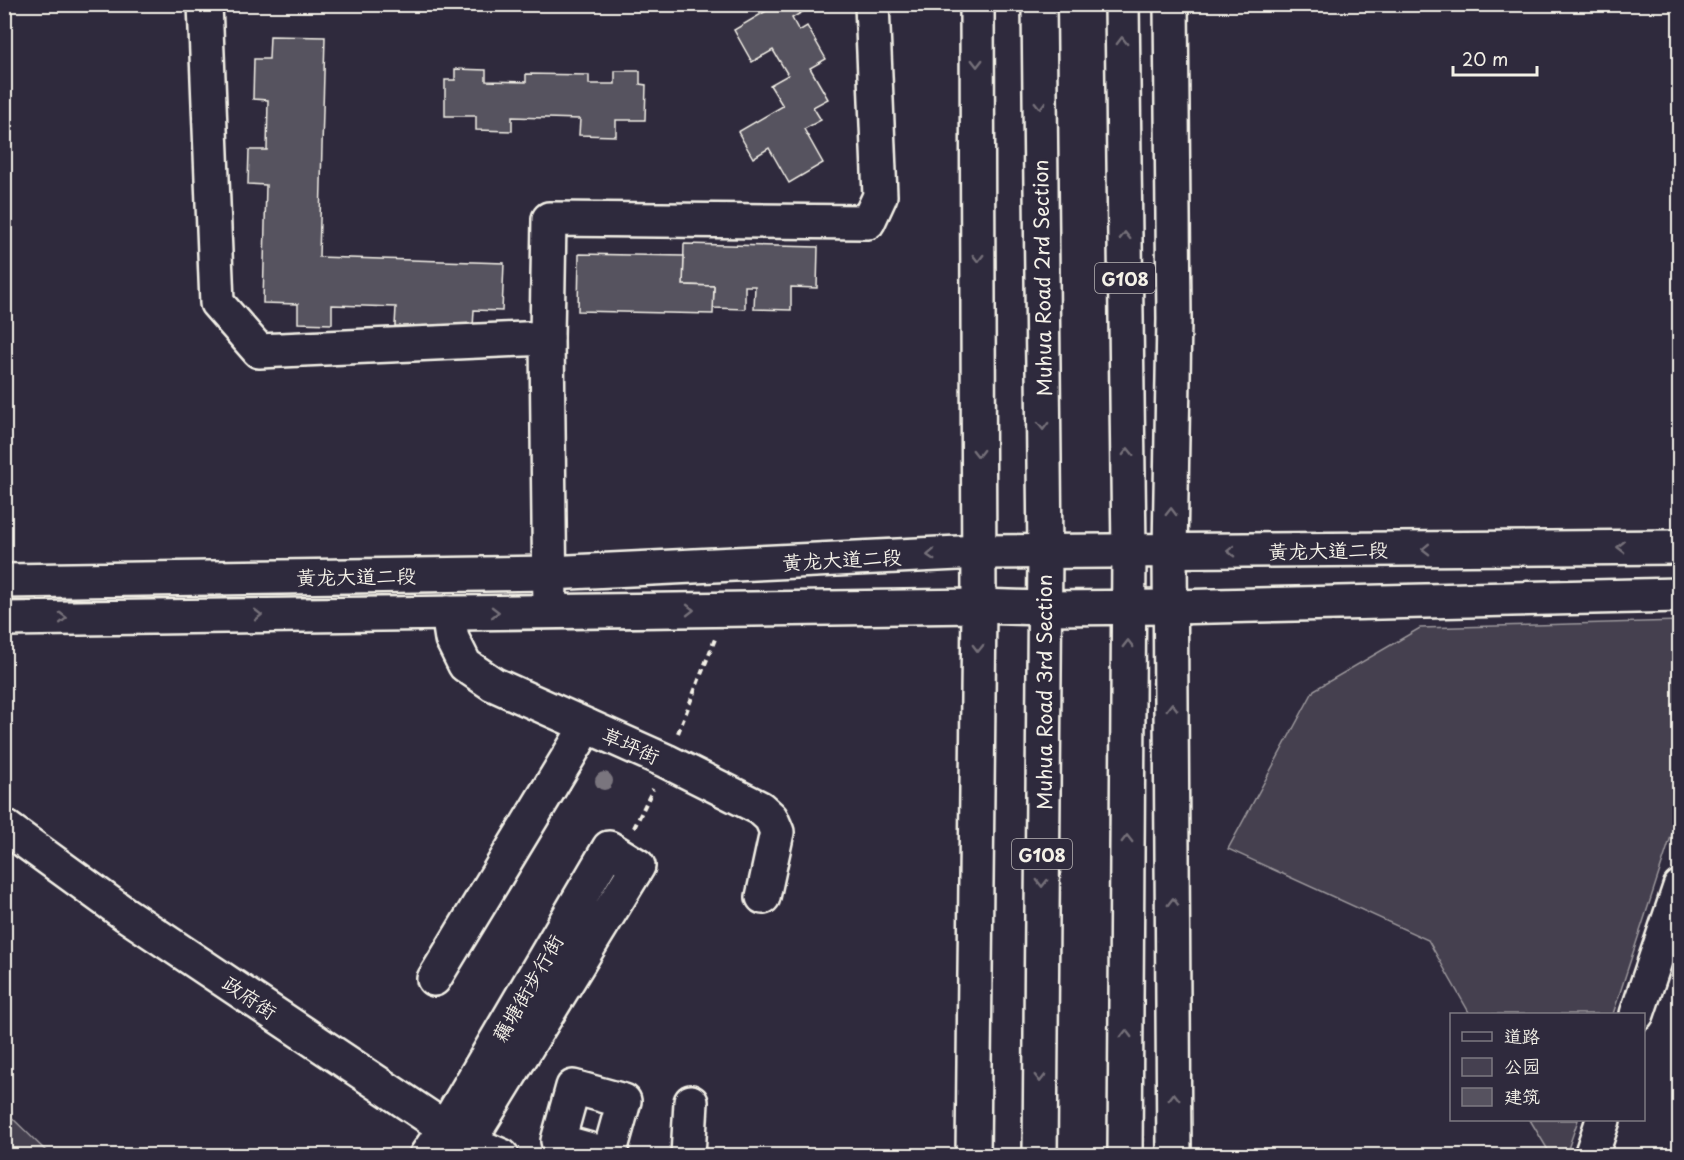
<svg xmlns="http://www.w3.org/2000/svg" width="1684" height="1160" viewBox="0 0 1684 1160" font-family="'Playpen Sans','LXGW WenKai TC',sans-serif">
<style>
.green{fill:#454050;stroke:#9c989c;stroke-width:1.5}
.building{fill:#56525f;stroke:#f4f1e8;stroke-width:1.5}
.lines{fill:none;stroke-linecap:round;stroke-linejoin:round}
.minor-casing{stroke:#f4f1e8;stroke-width:38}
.major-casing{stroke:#f4f1e8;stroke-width:38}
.highway-casing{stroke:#f4f1e8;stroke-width:38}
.path{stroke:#f4f1e8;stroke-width:4;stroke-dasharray:6 4.5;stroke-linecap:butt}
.minor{stroke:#2f2a3d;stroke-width:33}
.major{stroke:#2f2a3d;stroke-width:33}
.highway{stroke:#2f2a3d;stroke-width:33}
.tree{fill:#7a757e}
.oneway{stroke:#747079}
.labels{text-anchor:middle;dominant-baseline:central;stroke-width:4.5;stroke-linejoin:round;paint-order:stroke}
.shield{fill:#2f2a3d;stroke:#b9b5b5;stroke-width:1.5}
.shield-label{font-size:18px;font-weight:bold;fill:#f4f1e8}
.street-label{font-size:20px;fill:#f4f1e8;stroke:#2f2a3d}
</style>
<rect width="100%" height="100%" fill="#2f2a3d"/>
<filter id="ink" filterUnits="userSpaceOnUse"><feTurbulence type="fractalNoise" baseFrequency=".0167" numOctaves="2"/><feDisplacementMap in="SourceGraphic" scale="12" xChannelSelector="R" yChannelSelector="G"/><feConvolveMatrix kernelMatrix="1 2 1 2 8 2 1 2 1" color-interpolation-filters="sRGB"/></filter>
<g filter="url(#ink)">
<g class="green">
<path d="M1679 621V812L1613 1014H1470L1428 940 1228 849 1314 690 1420 628Z"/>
<path d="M5 1111 50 1155H5Z"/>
<path d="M1530 1120H1578L1566 1155H1551Z"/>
</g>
<g class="building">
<path d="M778 4H816L792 18 799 31 807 26 826 59 810 68 828 99 813 107 821 120 804 129 823 163 789 183 769 148 753 158 738 132 783 106 770 85 788 75 773 50 752 62 734 30Z"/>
<path d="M270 36 325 37 319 257 504 263 502 311 474 310 473 328 395 326 396 307 332 305V324L298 323V304L263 303 266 185 248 184 249 150H267L268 100 253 99 254 59H269Z"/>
<path d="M455 69 486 70V81L526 82V74L589 75V84H615V71H640V84L646 85 645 120H616V136L579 135 580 119 512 117V131L476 130V116H445V80H455Z"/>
<path d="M684 244 818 247 817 288 791 287V310L754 309 755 286H745V309L713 308 714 286 683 285Z"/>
<path d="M579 254 684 256 683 285 714 286 713 314 578 311Z"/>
</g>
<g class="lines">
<defs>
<g id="minor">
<path d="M205 4 217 303 259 351 547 338 549 219 868 222 880 196 872 4"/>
<path d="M1171 4 1174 319 1170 552 1174 1156"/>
<path d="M547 338 550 611"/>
<path d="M448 613 452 639 465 665 493 684 666 761 760 808 771 818 777 832 763 897"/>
<path d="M4 826 125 914 445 1128 469 1142 502 1156"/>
<path d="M434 979 587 726"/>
<path d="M1637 1014 1680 887"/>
<path d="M573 1087 624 1101 609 1155 558 1141Z"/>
<path d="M426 1156 445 1128 609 848 638 866 460 1156"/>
<path d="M688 1156 691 1102"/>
<path d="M973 1156 979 606 977 4"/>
<path d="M1591 1156 1603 1120"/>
</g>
<g id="major">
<path d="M4 581 549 573 979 552 1680 547"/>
<path d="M4 619 979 606 1044 608 1171 607 1680 595"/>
</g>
<g id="highway">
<path d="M1039 4 1045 552 1040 1156"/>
<path d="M1122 4 1129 552 1125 1156"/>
</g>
</defs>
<use href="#minor" class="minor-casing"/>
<use href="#major" class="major-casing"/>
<use href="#highway" class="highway-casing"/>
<g class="path">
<path d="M678 733 715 639"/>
<path d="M634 828 653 789"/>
</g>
<use href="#minor" class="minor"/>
<use href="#major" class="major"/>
<use href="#highway" class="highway"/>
</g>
<circle class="tree" cx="604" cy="781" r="9"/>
<defs><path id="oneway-chevron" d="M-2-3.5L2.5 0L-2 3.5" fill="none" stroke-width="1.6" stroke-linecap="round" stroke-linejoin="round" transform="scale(1.5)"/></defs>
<g class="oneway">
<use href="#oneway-chevron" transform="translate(1122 41) rotate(-91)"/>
<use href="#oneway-chevron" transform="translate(977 63) rotate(90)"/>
<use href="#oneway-chevron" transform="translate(1040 105) rotate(89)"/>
<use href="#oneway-chevron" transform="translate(1125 236) rotate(-91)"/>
<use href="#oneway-chevron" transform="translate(978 258) rotate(90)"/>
<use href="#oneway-chevron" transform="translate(1043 426) rotate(89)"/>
<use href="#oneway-chevron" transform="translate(1128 452) rotate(-91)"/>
<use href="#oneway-chevron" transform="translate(978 453) rotate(90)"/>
<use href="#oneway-chevron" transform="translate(1171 512) rotate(-89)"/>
<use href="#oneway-chevron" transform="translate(1621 547) rotate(179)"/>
<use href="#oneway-chevron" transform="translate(1426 549) rotate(179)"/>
<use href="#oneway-chevron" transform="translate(1231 551) rotate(179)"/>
<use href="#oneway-chevron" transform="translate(931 555) rotate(177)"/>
<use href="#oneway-chevron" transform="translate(690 610)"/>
<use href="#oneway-chevron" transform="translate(495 612) rotate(-1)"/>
<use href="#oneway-chevron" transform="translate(258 615) rotate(-1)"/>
<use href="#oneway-chevron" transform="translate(63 618) rotate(-1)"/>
<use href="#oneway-chevron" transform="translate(1128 644) rotate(-90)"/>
<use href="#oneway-chevron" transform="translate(978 648) rotate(91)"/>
<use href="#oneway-chevron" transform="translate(1172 707) rotate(-90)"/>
<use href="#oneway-chevron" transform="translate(1127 839) rotate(-90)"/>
<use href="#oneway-chevron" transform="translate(1042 883) rotate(90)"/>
<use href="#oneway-chevron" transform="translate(1173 902) rotate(-90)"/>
<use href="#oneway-chevron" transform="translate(1126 1034) rotate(-90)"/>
<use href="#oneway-chevron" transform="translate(1040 1078) rotate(90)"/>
<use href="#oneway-chevron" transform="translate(1174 1097) rotate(-90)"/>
</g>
</g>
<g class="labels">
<g class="shield">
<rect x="1095" y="263" width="60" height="30" rx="4.5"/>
<rect x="1012" y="839" width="60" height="30" rx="4.5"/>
</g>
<g class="shield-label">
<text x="1125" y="278">G108</text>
<text x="1042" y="854">G108</text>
</g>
<g class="street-label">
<text transform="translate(1042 278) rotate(-91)">Muhua Road 2rd Section</text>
<text transform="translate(1328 550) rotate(-1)">黄龙大道二段</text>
<text transform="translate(842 559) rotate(-3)">黄龙大道二段</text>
<text transform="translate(356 576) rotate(-1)">黄龙大道二段</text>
<text transform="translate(1044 692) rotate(-90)">Muhua Road 3rd Section</text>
<text transform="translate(631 745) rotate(24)">草坪街</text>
<text transform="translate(527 988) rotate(-60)">藕塘街步行街</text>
<text transform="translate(250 997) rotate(34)">政府街</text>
</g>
</g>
<rect width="1684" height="1160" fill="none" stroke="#2f2a3d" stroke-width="24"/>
<rect x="12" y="12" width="1660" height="1136" fill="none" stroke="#f4f1e8" stroke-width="2" filter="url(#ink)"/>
<rect x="1450" y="1013" width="195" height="108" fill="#2f2a3d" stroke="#7e7a81" stroke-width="1.5"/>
<rect x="1462" y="1032" width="30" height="9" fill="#2f2a3d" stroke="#7e7a81" stroke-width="1.5"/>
<text x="1504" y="1043" font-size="18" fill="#f4f1e8">道路</text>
<rect x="1462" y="1058" width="30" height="18" fill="#454050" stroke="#7e7a81" stroke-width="1.5"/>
<text x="1504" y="1073" font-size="18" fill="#f4f1e8">公园</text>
<rect x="1462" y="1088" width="30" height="18" fill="#56525f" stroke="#7e7a81" stroke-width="1.5"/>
<text x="1504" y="1103" font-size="18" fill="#f4f1e8">建筑</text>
<path d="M1453 66v9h84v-9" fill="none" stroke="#f4f1e8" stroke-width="3"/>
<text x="1462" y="66" font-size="18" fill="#f4f1e8" stroke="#2f2a3d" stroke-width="4.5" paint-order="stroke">20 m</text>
</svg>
